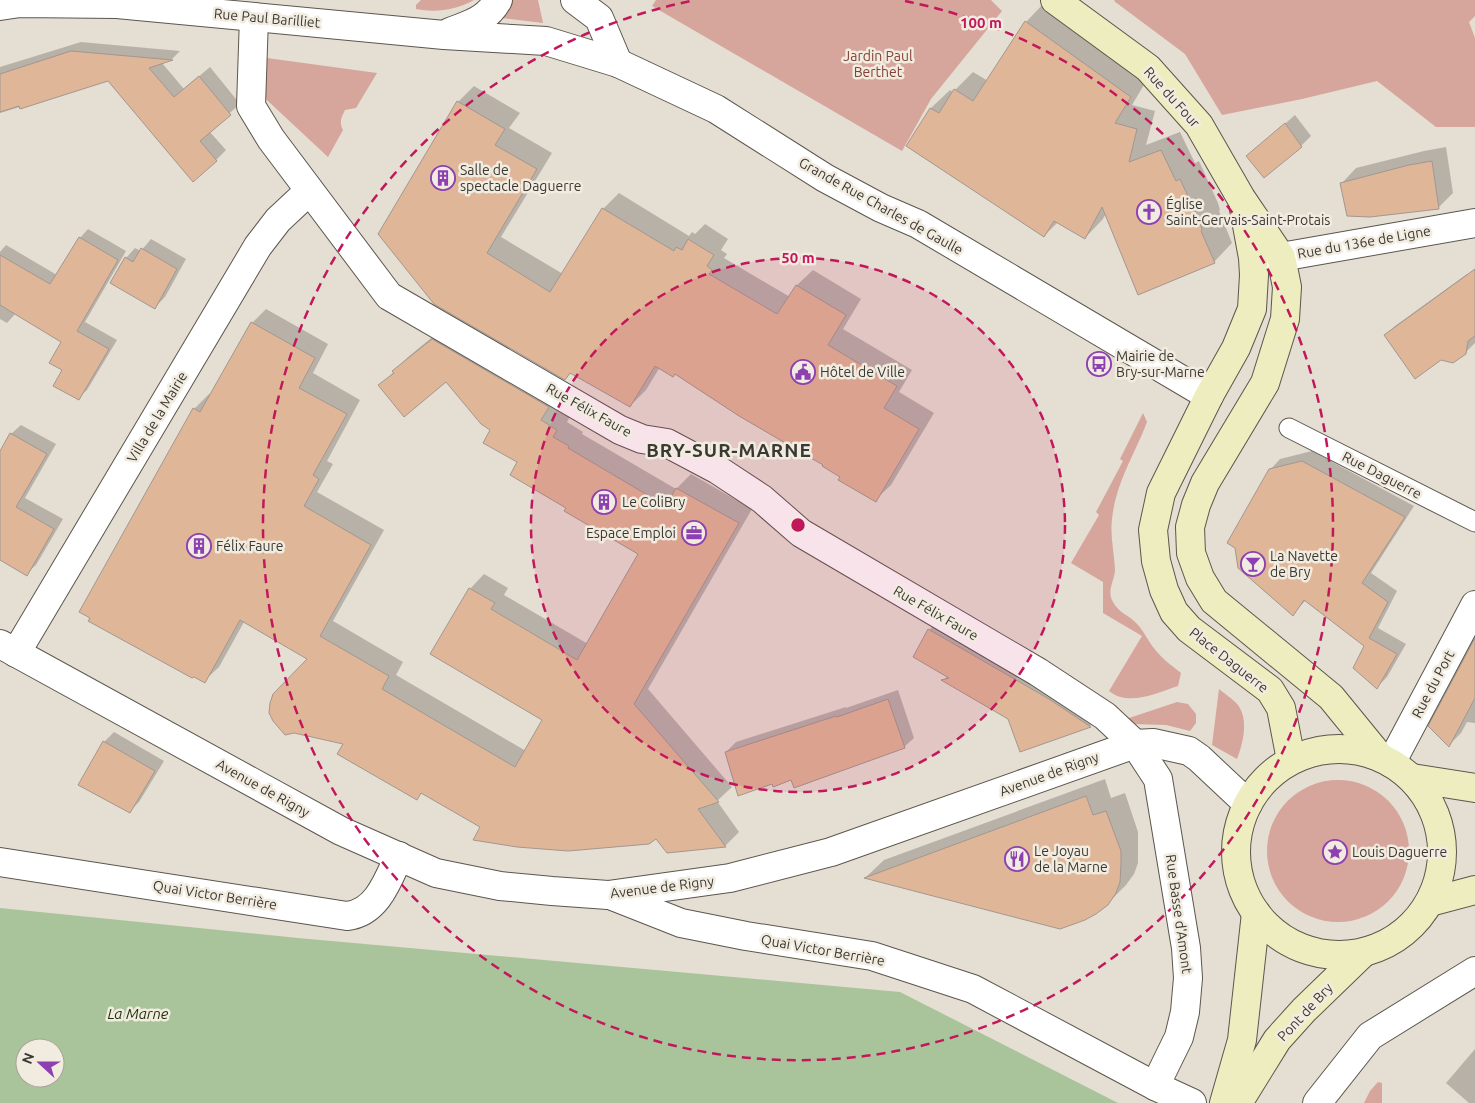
<svg xmlns="http://www.w3.org/2000/svg" width="1475" height="1103" viewBox="0 0 1475 1103" font-family="Ubuntu,sans-serif">
<style>
.green{fill:#d6a59c}
.water{fill:#a9c49b;fill-rule:evenodd}
.shadow{fill:#0003}
.building{fill:#e0b698;stroke:#a29790}
.lines{fill:none;stroke-linecap:round;stroke-linejoin:round}
.service-casing{stroke:#5c564d;stroke-width:21}
.pedestrian-casing{stroke:#5c564d;stroke-width:30}
.minor-casing{stroke:#5c564d;stroke-width:30}
.secondary-casing{stroke:#5c564d;stroke-width:30}
.service{stroke:#fff;stroke-width:19}
.pedestrian{stroke:#fff;stroke-width:28}
.minor{stroke:#fff;stroke-width:28}
.secondary{stroke:#ededbf;stroke-width:28}
.ring{fill:none;stroke:#c2185b;stroke-width:2.5;stroke-dasharray:9 6}
.labels{text-anchor:middle;dominant-baseline:central;stroke-width:5;stroke-linejoin:round;paint-order:stroke}
.street-label{font-size:14px;fill:#3b3934;stroke:#f2ece0}
.park-label{font-size:14px;fill:#834136;stroke:#f2ece0}
.poi-label{font-size:14px;fill:#3b3934;stroke:#f2ece0;text-anchor:start}
.water-label{font-size:15px;font-style:italic;fill:#1a3308;stroke:#f2ece0}
.district-label{font-size:19px;font-weight:bold;letter-spacing:1px;fill:#3b3934;stroke:#f2ece0}
.centre{fill:#c2185b;stroke:#f2ece0;stroke-width:2.5}
.ring-label{font-size:15px;text-anchor:middle;font-weight:bold;fill:#c2185b;stroke:#f2ece0;stroke-width:5;stroke-linejoin:round;paint-order:stroke}
</style>
<rect width="100%" height="100%" fill="#e5ded3"/>
<g class="green">
<path d="M421 0H474C456 10 436 13 416 9V5Z"/>
<path d="M512 0H538L543 23 501 18Z"/>
<path d="M656 0H991L1002 11 931 99 902 151 652 6Z"/>
<path d="M1115 0H1475V16L1469 22 1475 38V127H1436L1377 81 1302 99 1222 115 1185 54 1114 1Z"/>
<path d="M252 56 377 73 356 108 345 110C341 118 339 122 343 130L328 157 241 76Z"/>
<path d="M1143 413 1147 422C1134 456 1116 482 1112 519 1110 536 1114 552 1115 569 1115 581 1106 590 1113 602 1118 612 1128 615 1135 622 1143 629 1147 639 1153 647 1161 658 1171 665 1181 673L1178 686C1156 693 1129 707 1109 691L1142 636 1103 613V582L1071 563 1099 515 1096 512 1123 461 1120 459Z"/>
<path d="M1219 689C1225 694 1233 699 1238 705 1249 720 1243 744 1237 759L1212 745Z"/>
<path d="M1177 702 1188 704 1196 714V723L1190 731 1166 725 1132 724 1123 720Z"/>
<circle cx="1338" cy="851" r="71"/>
<path d="M1378 1082 1382 1083V1103H1364L1370 1091Z"/>
</g>
<path class="water" d="M0 908 298 938 900 992 1118 1103H0ZM25 1048H55V1078H25Z"/>
<g class="shadow">
<path d="M1044 3 1148 78 1132 105 1155 111 1146 145 1180 132 1195 163 1199 161 1218 203 1220 210 1219 211 1232 243 1214 262 1106 213 1103 219 1085 238 1058 222 1044 236 908 146 931 108 950 90 953 92 973 72 988 81 1026 22Z"/>
<path d="M81 42 180 51 172 59 162 63 184 89 210 67 240 104 209 131 226 150 216 160 108 80 0 113V67Z"/>
<path d="M474 86 520 113 509 128 552 153 501 237 563 274 603 209 619 193 689 236 692 232 695 234 705 224 728 239 721 250 727 254 724 258 790 297 797 285 813 270 861 299 843 329 912 370 899 392 934 413 891 485 875 500 824 464 675 373 660 367 646 390 630 406 571 372 565 379 379 234 458 102Z"/>
<path d="M1295 115 1311 136 1301 146 1248 156Z"/>
<path d="M1446 147 1453 193 1439 207 1370 216 1342 183 1356 168 1424 151Z"/>
<path d="M88 229 126 251 85 322 117 340 87 390 78 398 63 369V342L16 313 7 323 0 319V252L6 245 57 275 80 238Z"/>
<path d="M151 239 186 259 165 297 155 307 126 258 135 248 141 251Z"/>
<path d="M1467 274 1475 285V343L1465 353 1385 335 1395 326Z"/>
<path d="M266 309 328 344 313 373 360 400 327 461 333 464 317 492 384 530 333 621 403 662 396 675 526 751 544 720 432 654 470 589 484 574 508 588 504 595 588 644 640 553 567 507 519 462 492 429 446 380 380 386 408 357 447 325 571 415 567 422 583 432 582 434 676 489 691 474 752 509 648 689 732 787 717 801 739 832 725 846 656 837 482 827 422 793 417 798 345 743 309 659 244 622 219 667 204 681 80 612 194 409 209 394 210 395 252 323Z"/>
<path d="M21 425 56 444 25 498 63 519 36 565 26 574 0 558V453L11 434Z"/>
<path d="M1312 451 1414 506 1371 573 1397 591 1378 628 1406 644 1387 677 1377 687 1366 646 1306 600 1293 614 1270 470 1280 459Z"/>
<path d="M939 620 1100 716 1090 726 1021 751 1009 718 943 680 948 676 929 630Z"/>
<path d="M1475 639V723L1467 722 1461 733 1449 745Z"/>
<path d="M898 690 914 738 904 747 773 783 726 752 736 742 846 707V708Z"/>
<path d="M114 732 164 761 139 802 129 812 104 742Z"/>
<path d="M1105 779 1111 798 1125 793 1138 832V863L1134 874 1126 885 1107 904 1060 928 866 877 884 860Z"/>
<path d="M1475 1049V1103H1469L1446 1083Z"/>
</g>
<g class="building">
<path d="M1025 21 1131 97 1115 123 1137 129 1129 162 1161 150 1176 181 1180 179 1200 222 1202 230 1201 231 1215 263 1138 295 1102 207 1085 239 1054 221 1044 237 906 146 930 108 939 113 954 89 973 101Z"/>
<path d="M71 51 173 60 149 68 174 97 199 76 231 115 200 141 217 161 193 182 108 81 20 109 19 106 0 112V74Z"/>
<path d="M457 101 505 129 495 145 537 169 487 253 550 292 602 208 674 251 676 247 682 250 688 239 714 255 707 266 712 270 709 274 777 314 796 285 846 315 828 345 897 386 884 408 919 429 876 502 838 480 840 477 822 466 823 465 739 416 675 374 673 377 655 366 630 407 570 373 565 380 434 304 378 234Z"/>
<path d="M1285 123 1302 147 1264 178 1246 156Z"/>
<path d="M1432 161 1439 209 1370 217 1347 216 1340 183 1409 165Z"/>
<path d="M79 237 118 260 77 331 109 349 79 400 53 386 62 370 49 363 61 342 0 305V255L50 284Z"/>
<path d="M141 248 177 269 155 309 110 283 125 257 133 262Z"/>
<path d="M1475 269V336L1468 341 1466 354 1453 363 1441 360 1415 379 1384 335Z"/>
<path d="M251 322 315 358 299 388 347 414 313 475 319 479 304 506 371 545 320 636 389 676 382 689 515 767 542 720 430 654 469 588 495 603 491 609 577 660 638 554 564 511 566 508 510 475 517 462 483 443 490 430 481 424 446 382 404 417 378 385 394 373 392 371 432 339 549 407 541 420 557 430 553 437 569 446 568 448 666 506 676 488 739 523 634 704 719 802 698 809 726 847 667 853 656 839 649 844 568 851 517 847 473 840 480 827 421 793 417 800 337 754 343 744 294 733 285 735 273 721 269 713 270 703 273 694 307 659 240 620 205 683 194 677 192 678 88 621 90 618 79 612 193 408 200 412Z"/>
<path d="M10 433 47 454 16 507 54 529 27 576 0 560V451Z"/>
<path d="M1302 461 1405 517 1362 583 1388 602 1369 638 1397 654 1377 689 1353 668 1364 646 1304 600 1293 616 1238 568 1235 548 1227 543 1269 469Z"/>
<path d="M928 629 1049 699 1091 727 1020 752 1008 719 941 680 949 678 913 657Z"/>
<path d="M1475 638V698L1449 747 1428 726Z"/>
<path d="M888 699 905 748 794 788 791 780 773 787 772 784 738 796 725 752 836 716 837 717Z"/>
<path d="M103 741 155 771 130 813 78 785Z"/>
<path d="M1086 796 1093 815 1106 811 1121 851V863L1120 882 1116 893 1108 905 1096 914 1085 920 1060 929 864 878Z"/>
</g>
<g class="lines">
<defs>
<path id="service" d="M1289 428 1475 522"/>
<path id="pedestrian" d="M16 653 258 246 278 220 309 191"/>
<g id="minor">
<path d="M575 0 599 18 618 63"/>
<path d="M0 6 20 3 117 4 444 35 546 41 618 63 716 109 825 178 881 208 918 224 1209 396"/>
<path d="M254 17 251 106 271 139 389 296 620 430 642 439 667 443 718 470 762 499 801 533 1038 672 1105 716 1135 744 1158 779 1186 948 1188 978 1185 1012 1179 1037 1155 1086"/>
<path d="M450 32C470 24 487 20 498 0"/>
<path d="M1257 258 1281 257 1475 223"/>
<path d="M0 644 341 831 436 873 500 886 552 891 608 895 730 878 831 852 1135 744 1153 743 1189 751 1199 758 1248 804"/>
<path d="M1391 763 1475 605"/>
<path d="M0 862 347 916C377 913 388 880 399 856"/>
<path d="M610 895 681 923 746 936 872 956 973 989 1155 1086 1192 1103"/>
<path d="M1317 1103 1370 1036 1475 971"/>
</g>
<g id="secondary">
<path d="M1055 0 1148 68 1199 125 1241 198 1281 257 1287 287 1285 319 1265 383 1205 483 1196 505 1190 527 1191 553 1200 578 1214 601 1331 697 1380 757"/>
<path d="M1244 209 1253 258 1254 275 1252 309 1236 348 1209 396 1161 493 1153 530 1156 561 1164 590 1174 612 1189 629 1270 690 1281 708 1291 760"/>
<circle cx="1339" cy="852" r="103"/>
<path d="M1412 778 1475 788"/>
<path d="M1430 902 1475 890"/>
<path d="M1224 1103 1242 1040 1256 913"/>
<path d="M1238 1103 1277 1040 1304 1010 1363 953"/>
</g>
</defs>
<use href="#service" class="service-casing"/>
<use href="#pedestrian" class="pedestrian-casing"/>
<use href="#minor" class="minor-casing"/>
<use href="#secondary" class="secondary-casing"/>
<use href="#service" class="service"/>
<use href="#pedestrian" class="pedestrian"/>
<use href="#minor" class="minor"/>
<use href="#secondary" class="secondary"/>
</g>
<circle cx="798" cy="525" r="267" fill="#c2185b" fill-opacity=".12"/>
<g class="ring">
<circle cx="798" cy="525" r="267"/>
<path d="M905 1A535 535 0 1 1 691 1"/>
</g>
<defs>
<symbol id="building-ring" viewBox="-11 -11 22 22"><circle r="9.5" fill="#f2ece0" stroke="#8c40b1" stroke-width="1.5"/><path d="M-4-6H4V6H1V3H-1V6H-4ZM-2.5-4.3h1.7v1.8h-1.7ZM.8-4.3h1.7v1.8H.8ZM-2.5-1h1.7V.8h-1.7ZM.8-1h1.7V.8H.8Z" fill="#8c40b1"/></symbol>
<symbol id="church-ring" viewBox="-11 -11 22 22"><circle r="9.5" fill="#f2ece0" stroke="#8c40b1" stroke-width="1.5"/><path d="M-1.2-6h2.4v3.5h3.3v2.4h-3.3V6h-2.4V-.1h-3.3v-2.4h3.3Z" fill="#8c40b1"/></symbol>
<symbol id="bus-ring" viewBox="-11 -11 22 22"><circle r="9.5" fill="#f2ece0" stroke="#8c40b1" stroke-width="1.5"/><path d="M-5-6H5V4H4V6H2V4H-2V6H-4V4H-5ZM-3.5-4V0h7V-4ZM-3.5 1.2v1.5H-2V1.2ZM2 1.2v1.5H3.5V1.2Z" fill="#8c40b1"/></symbol>
<symbol id="civic-ring" viewBox="-11 -11 22 22"><circle r="9.5" fill="#f2ece0" stroke="#8c40b1" stroke-width="1.5"/><path d="M-.6-6.5H3V-4.5H.6V-3L4-1V1h2V6H-6V1h2V-1L-.6-3ZM-1.2 2.5V6h2.4V2.5Z" fill="#8c40b1"/></symbol>
<symbol id="office-ring" viewBox="-11 -11 22 22"><circle r="9.5" fill="#f2ece0" stroke="#8c40b1" stroke-width="1.5"/><path d="M-6-3h4V-5.5h4V-3h4V5H-6ZM-1-4.5V-3h2v-1.5ZM-6 0V1H6V0Z" fill="#8c40b1"/></symbol>
<symbol id="bar-ring" viewBox="-11 -11 22 22"><circle r="9.5" fill="#f2ece0" stroke="#8c40b1" stroke-width="1.5"/><path d="M-6-5H6L.8 .8V4.5H3.5V6h-7V4.5H-.8V.8Z" fill="#8c40b1"/></symbol>
<symbol id="sight-ring" viewBox="-11 -11 22 22"><circle r="9.5" fill="#f2ece0" stroke="#8c40b1" stroke-width="1.5"/><path d="M0-6L1.8-2.2L6-1.7L2.9 1.2L3.7 5.4L0 3.3L-3.7 5.4L-2.9 1.2L-6-1.7L-1.8-2.2Z" fill="#8c40b1"/></symbol>
<symbol id="restaurant-ring" viewBox="-11 -11 22 22"><circle r="9.5" fill="#f2ece0" stroke="#8c40b1" stroke-width="1.5"/><path d="M-5-6h1v4h1v-4h1v4h1v-4h1v5L-1.5 .5V6h-2V.5L-5-1ZM5-6V6H3V1.5H1.5Q1.5-4 5-6Z" fill="#8c40b1"/></symbol>
</defs>
<g fill-rule="evenodd">
<use href="#building-ring" x="429" y="164" width="28" height="28"/>
<use href="#church-ring" x="1135" y="198" width="28" height="28"/>
<use href="#bus-ring" x="1085" y="350" width="28" height="28"/>
<use href="#civic-ring" x="789" y="358" width="28" height="28"/>
<use href="#building-ring" x="590" y="488" width="28" height="28"/>
<use href="#office-ring" x="680" y="519" width="28" height="28"/>
<use href="#building-ring" x="185" y="532" width="28" height="28"/>
<use href="#bar-ring" x="1239" y="550" width="28" height="28"/>
<use href="#sight-ring" x="1321" y="838" width="28" height="28"/>
<use href="#restaurant-ring" x="1003" y="845" width="28" height="28"/>
</g>
<g class="labels">
<g class="street-label">
<text transform="translate(267 18) rotate(5)">Rue Paul Barilliet</text>
<text transform="translate(1172 97) rotate(48)">Rue du Four</text>
<text transform="translate(881 206) rotate(29)">Grande Rue Charles de Gaulle</text>
<text transform="translate(1364 242) rotate(-10)">Rue du 136e de Ligne</text>
<text transform="translate(589 410) rotate(29)">Rue Félix Faure</text>
<text transform="translate(157 417) rotate(-59)">Villa de la Mairie</text>
<text transform="translate(1382 475) rotate(27)">Rue Daguerre</text>
<text transform="translate(936 613) rotate(30)">Rue Félix Faure</text>
<text transform="translate(1229 660) rotate(38)">Place Daguerre</text>
<text transform="translate(1433 684) rotate(-62)">Rue du Port</text>
<text transform="translate(1049 774) rotate(-20)">Avenue de Rigny</text>
<text transform="translate(263 788) rotate(29)">Avenue de Rigny</text>
<text transform="translate(662 887) rotate(-7)">Avenue de Rigny</text>
<text transform="translate(215 895) rotate(9)">Quai Victor Berrière</text>
<text transform="translate(1179 914) rotate(82)">Rue Basse d'Amont</text>
<text transform="translate(823 950) rotate(10)">Quai Victor Berrière</text>
<text transform="translate(1305 1012) rotate(-47)">Pont de Bry</text>
</g>
<g class="park-label">
<text x="878" y="56">Jardin Paul<tspan x="878" dy="16">Berthet</tspan></text>
</g>
<g class="poi-label">
<text x="460" y="170">Salle de<tspan x="460" dy="16">spectacle Daguerre</tspan></text>
<text x="1166" y="204">Église<tspan x="1166" dy="16">Saint-Gervais-Saint-Protais</tspan></text>
<text x="1116" y="356">Mairie de<tspan x="1116" dy="16">Bry-sur-Marne</tspan></text>
<text x="820" y="372">Hôtel de Ville</text>
<text x="622" y="502">Le ColiBry</text>
<text x="676" y="533" text-anchor="end">Espace Emploi</text>
<text x="216" y="546">Félix Faure</text>
<text x="1270" y="556">La Navette<tspan x="1270" dy="16">de Bry</tspan></text>
<text x="1034" y="851">Le Joyau<tspan x="1034" dy="16">de la Marne</tspan></text>
<text x="1352" y="852">Louis Daguerre</text>
</g>
<g class="water-label">
<text x="138" y="1013">La Marne</text>
</g>
<g class="district-label">
<text x="729" y="450">BRY-SUR-MARNE</text>
</g>
</g>
<circle cx="798" cy="525" r="8" class="centre"/>
<g class="ring-label">
<text x="981" y="28">100 m</text>
<text x="798" y="263">50 m</text>
</g>
<g transform="translate(40 1063) rotate(291)"><circle r="24" fill="#f2ece0" stroke="#a9a49b"/>
<path d="M0-4L9 19L0 12L-9 19Z" fill="#8c40b1"/>
<text y="-8" font-size="14" font-weight="bold" text-anchor="middle" fill="#3b3934">N</text>
</g>
</svg>
